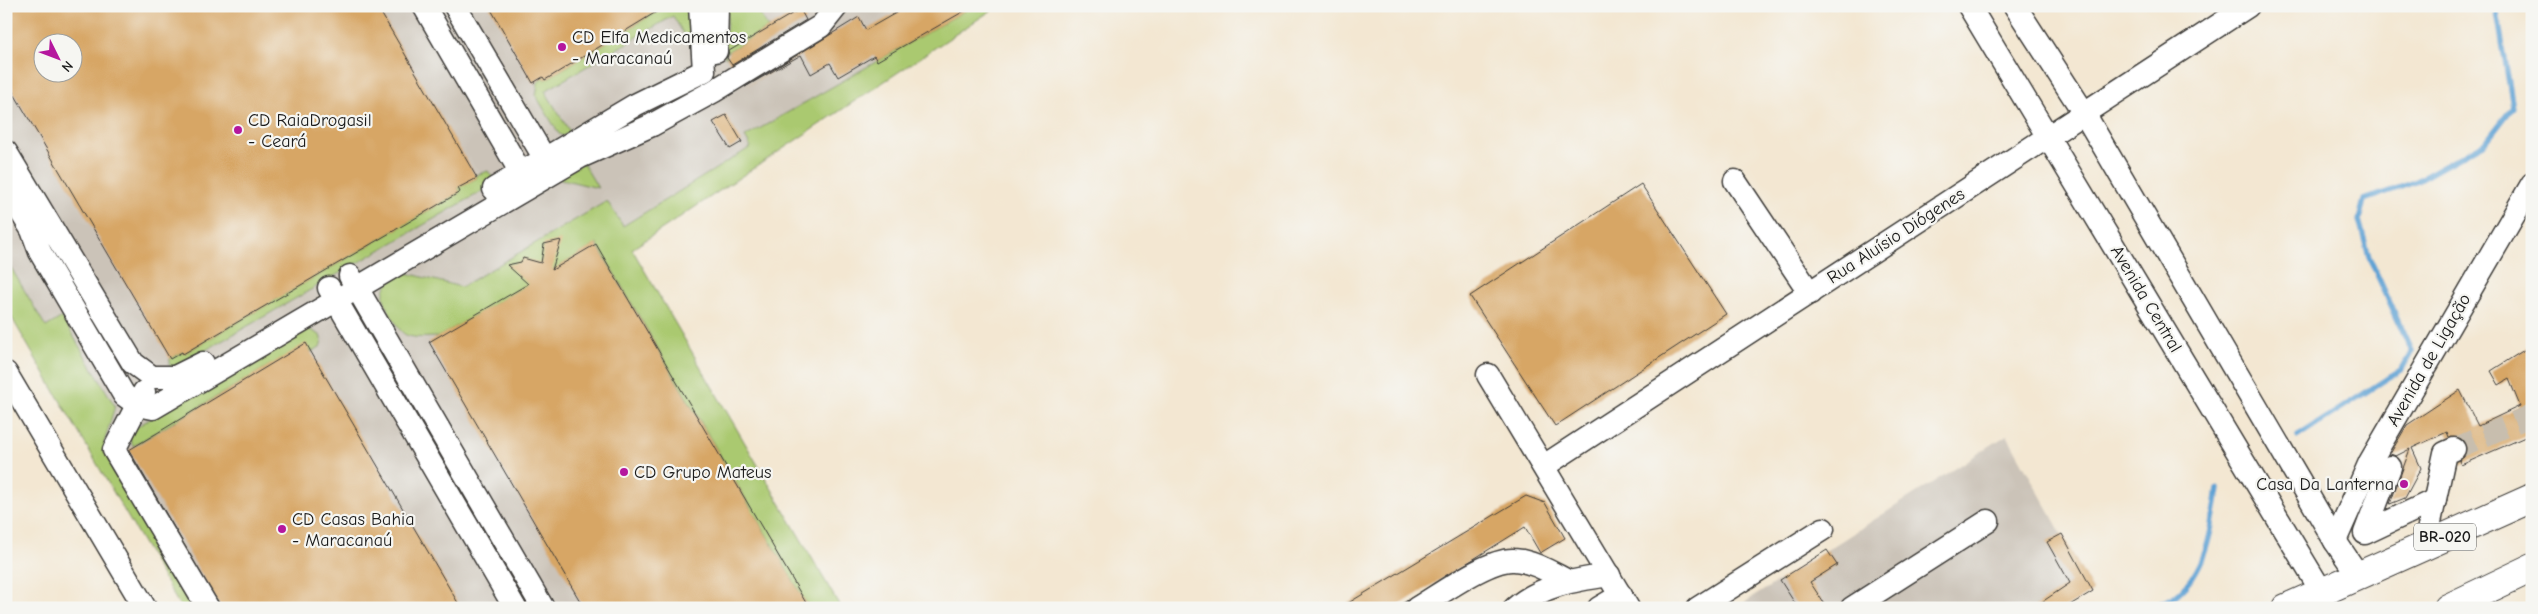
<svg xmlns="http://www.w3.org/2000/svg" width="2538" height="614" viewBox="0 0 2538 614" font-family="'Comic Neue',sans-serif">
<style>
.industrial{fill:#cbc3b8;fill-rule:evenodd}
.green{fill:#aac970;stroke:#637246}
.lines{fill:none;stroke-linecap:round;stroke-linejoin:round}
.stream{stroke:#60a3d4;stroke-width:5.5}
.building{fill:#d7a665;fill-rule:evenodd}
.minor-tunnel{stroke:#c8beae;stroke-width:22;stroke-dasharray:22 11;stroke-linecap:butt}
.minor-casing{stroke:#3c3a37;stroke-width:25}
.highway-casing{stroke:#3c3a37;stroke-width:30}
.minor{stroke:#fff;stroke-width:22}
.highway{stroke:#fff;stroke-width:28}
.poi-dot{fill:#b5179e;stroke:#f6f6f2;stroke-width:2}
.labels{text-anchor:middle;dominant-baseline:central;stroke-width:4.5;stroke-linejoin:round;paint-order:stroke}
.shield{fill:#f6f6f2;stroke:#5d5d5c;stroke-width:1}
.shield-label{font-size:16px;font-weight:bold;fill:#1c1c1c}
.poi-label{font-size:18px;fill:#1c1c1c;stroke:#f6f6f2;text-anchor:start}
.street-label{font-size:18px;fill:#1c1c1c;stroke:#f6f6f2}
</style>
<rect width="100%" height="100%" fill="#f6f6f2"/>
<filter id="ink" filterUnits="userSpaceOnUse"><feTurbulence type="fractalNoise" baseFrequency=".02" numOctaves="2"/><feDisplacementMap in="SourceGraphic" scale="10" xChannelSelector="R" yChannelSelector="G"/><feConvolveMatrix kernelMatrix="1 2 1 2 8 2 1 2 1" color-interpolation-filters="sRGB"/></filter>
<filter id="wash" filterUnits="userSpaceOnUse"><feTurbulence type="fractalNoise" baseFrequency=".0096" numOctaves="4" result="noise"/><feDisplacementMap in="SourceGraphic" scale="20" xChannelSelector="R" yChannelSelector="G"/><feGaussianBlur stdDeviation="1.12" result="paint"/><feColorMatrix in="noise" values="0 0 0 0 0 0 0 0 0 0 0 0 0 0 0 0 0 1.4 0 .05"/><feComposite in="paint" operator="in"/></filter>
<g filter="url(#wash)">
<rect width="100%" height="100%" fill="#f3e7d2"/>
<g class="industrial">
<path d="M6 6H998L632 249 841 608H181L6 308ZM42 42H72V72H42Z"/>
<path d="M2007 435 2093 591 2065 608H1736Z"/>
</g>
<g class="green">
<path d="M666 6H693L698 58 673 16 545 91 570 132 563 136 559 134 536 96 538 82 543 77 545 80Z"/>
<path d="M728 6H755L768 28 725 53 727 57H724Z"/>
<path d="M973 6H998L632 249 841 608H809L597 244 438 337C428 337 415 339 406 335 400 332 397 325 394 320 380 297 378 286 403 272L461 287 607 201 623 226 751 147 745 137Z"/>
<path d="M583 163 598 188 557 178Z"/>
<path d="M488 171 493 178V185L173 369 169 365 170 359 182 352 183 354 460 192 458 188 477 178 476 175Z"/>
<path d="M6 259 46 327 62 317 115 406 104 443 200 608H181L6 308Z"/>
<path d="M305 327 320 335 322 342 320 347 311 352 306 344 133 446 129 437 133 429Z"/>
</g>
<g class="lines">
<g class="stream">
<path d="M2298 436 2402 369 2412 351 2369 257 2359 220 2364 200 2415 182 2485 143 2513 107 2496 6"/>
<path d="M2152 608C2159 604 2169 600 2176 595 2208 569 2212 527 2218 489"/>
</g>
</g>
<g id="blocks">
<g class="building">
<path d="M6 6H377L477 178 458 188 460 192 183 354 182 352 170 359 6 80ZM42 42H72V72H42Z"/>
<path d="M489 6H666L545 80 543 77 533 83Z"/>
<path d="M908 6H973L877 61 874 56 838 77 830 63 811 74 801 55 745 87 859 17 866 30Z"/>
<path d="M800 9 806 20 732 65 727 58 729 51Z"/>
<path d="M726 115 742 142 730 149 713 122Z"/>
<path d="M1641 184 1726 314 1555 426 1470 296Z"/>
<path d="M561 240 552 270 596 244 809 608H584L429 342 528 284 507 265 521 262 523 258 541 263 544 244Z"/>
<path d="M306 343 311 352 461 608H221L129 450Z"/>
<path d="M2532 345V434L2461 465 2459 461 2465 456 2466 444 2461 438 2449 437 2447 432 2412 448 2421 468 2405 498 2390 504 2410 449 2396 456 2390 454 2407 425 2460 390 2478 426 2520 406 2509 379 2499 385 2491 371Z"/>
<path d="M1526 496 1545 503 1565 538 1540 553 1525 527 1395 608H1340Z"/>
<path d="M2062 534 2093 591 2065 608H2033L2070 583 2047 542Z"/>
<path d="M1827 550 1837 565 1810 582 1827 608H1798L1780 580Z"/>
</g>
</g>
</g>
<g filter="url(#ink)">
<use href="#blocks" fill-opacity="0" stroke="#3c3a37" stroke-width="1"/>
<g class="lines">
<path class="minor-tunnel" d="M2454 449 2532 415"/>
<defs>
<g id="minor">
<path d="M424 6 528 185"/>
<path d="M455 6 552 171"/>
<path d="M1969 6 2322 592"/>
<path d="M2015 6 2084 113 2335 541 2358 575"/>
<path d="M716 51 717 6"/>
<path d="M6 152 133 363 152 377H175L203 363"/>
<path d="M1735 181 1810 293"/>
<path d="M6 188 32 230 40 252 124 395 138 405 153 408 580 157 652 125 714 91 821 26 837 6"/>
<path d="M494 189 635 105 704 71 700 6"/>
<path d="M350 276 543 608"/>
<path d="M329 288 515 608"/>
<path d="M6 373 145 608"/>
<path d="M1488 375 1628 608"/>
<path d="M144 392 114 450 208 608"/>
<path d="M1544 466 2248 6"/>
<path d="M2390 467 2365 533 2435 500"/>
<path d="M2335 541 2370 462 2532 184"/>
<path d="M2425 545 2445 453 2454 449"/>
<path d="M1417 608C1439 595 1489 558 1514 560 1533 561 1552 573 1568 581"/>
<path d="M1515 608C1542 585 1575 580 1609 575"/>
<path d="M1599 608 1621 595"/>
<path d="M1698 608 1823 529"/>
<path d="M1852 608 1988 521"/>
</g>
<g id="highway">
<path d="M2286 608 2532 498"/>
<path d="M2448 608 2532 568"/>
</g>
</defs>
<use href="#minor" class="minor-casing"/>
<use href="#highway" class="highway-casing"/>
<use href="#minor" class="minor"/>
<use href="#highway" class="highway"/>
</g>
</g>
<g class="poi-dot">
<circle cx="562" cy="47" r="5"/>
<circle cx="238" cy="130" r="5"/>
<circle cx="624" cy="472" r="5"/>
<circle cx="2404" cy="484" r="5"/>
<circle cx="282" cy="529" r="5"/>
</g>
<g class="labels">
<rect class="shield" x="2414" y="523.5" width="62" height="27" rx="4"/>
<g class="shield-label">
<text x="2445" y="537">BR-020</text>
</g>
<g class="poi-label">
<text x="572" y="37">CD Elfa Medicamentos<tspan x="572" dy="21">- Maracanaú</tspan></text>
<text x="248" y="120">CD RaiaDrogasil<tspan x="248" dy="21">- Ceará</tspan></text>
<text x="634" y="472">CD Grupo Mateus</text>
<text x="2394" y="484" text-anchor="end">Casa Da Lanterna</text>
<text x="292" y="519">CD Casas Bahia<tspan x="292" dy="21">- Maracanaú</tspan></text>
</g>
<g class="street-label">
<text transform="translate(1896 236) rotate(-33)">Rua Aluísio Diógenes</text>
<text transform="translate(2146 299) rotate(59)">Avenida Central</text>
<text transform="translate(2429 360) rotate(-60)">Avenida de Ligação</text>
</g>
</g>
<rect width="2538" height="614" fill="none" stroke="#f6f6f2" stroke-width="25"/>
<g transform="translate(58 58) rotate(132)"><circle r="24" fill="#f6f6f2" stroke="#9f9f9c"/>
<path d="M0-4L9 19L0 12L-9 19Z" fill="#b5179e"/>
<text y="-8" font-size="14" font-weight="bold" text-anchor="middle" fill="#1c1c1c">N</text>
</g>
</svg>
